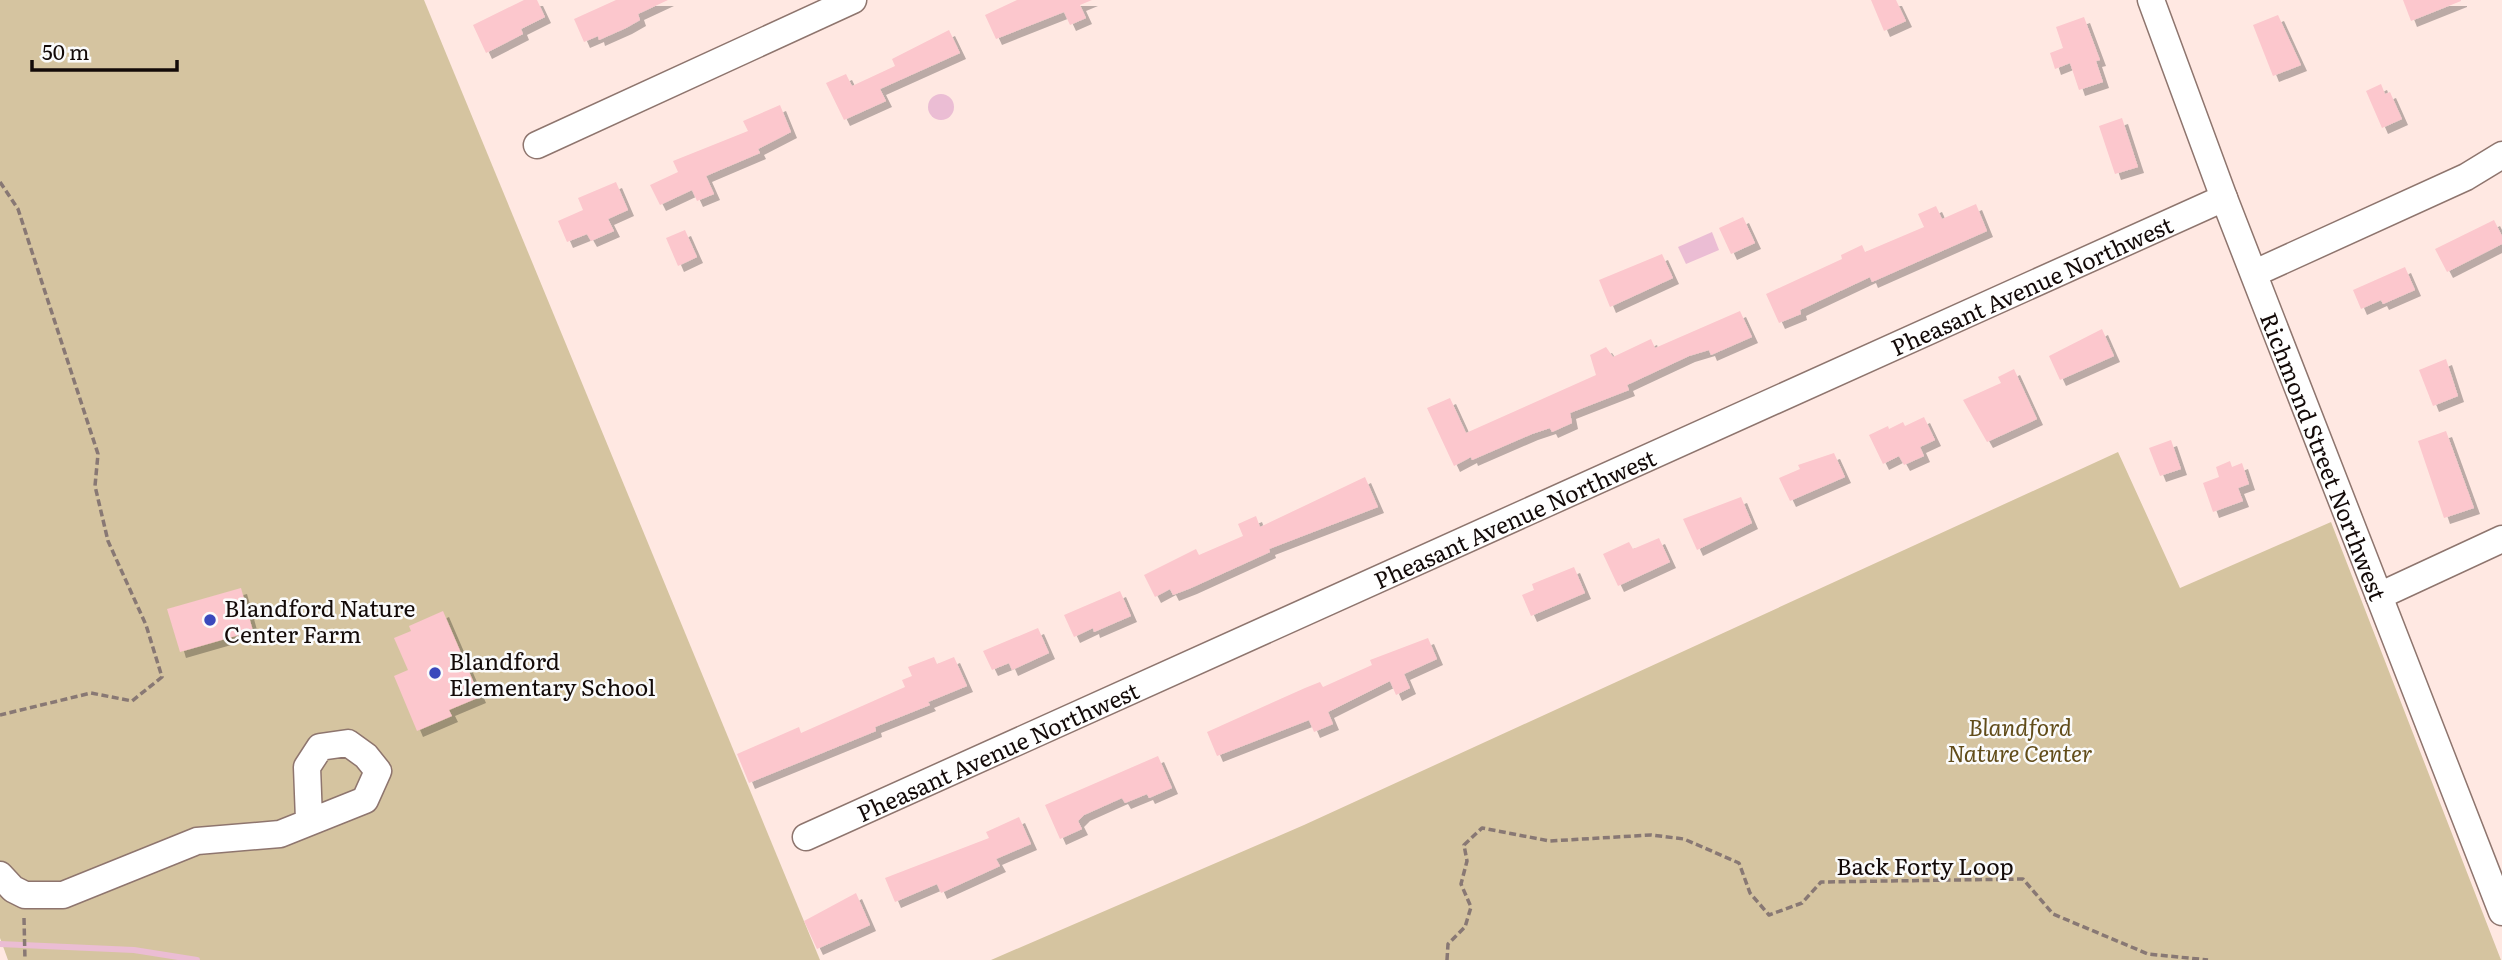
<svg xmlns="http://www.w3.org/2000/svg" width="2502" height="960" viewBox="0 0 2502 960" font-family="Literata,serif">
<style>
.green{fill:#d5c4a0}
.water{fill:#ebbdd4}
.lines{fill:none;stroke-linecap:round;stroke-linejoin:round}
.stream{stroke:#ebbdd4;stroke-width:6}
.building{fill:#fcc7cd;filter:url(#shadow)}
.minor-casing{stroke:#8e756e;stroke-width:29}
.path{stroke:#887874;stroke-width:3.5;stroke-dasharray:7 3.5;stroke-linecap:butt}
.minor{stroke:#fff;stroke-width:26}
.poi-dot{fill:#3a49bc;stroke:#fbfbfb;stroke-width:2.5}
.labels{text-anchor:middle;dominant-baseline:central;stroke-width:5;stroke-linejoin:round;paint-order:stroke}
.street-label{font-size:23px;fill:#130a08;stroke:#fbfbfb}
.poi-label{font-size:23px;fill:#130a08;stroke:#fbfbfb;text-anchor:start}
.park-label{font-size:23px;font-style:italic;fill:#614c19;stroke:#fbfbfb}
</style>
<defs>
<filter id="shadow"><feDropShadow dx="6" dy="6" stdDeviation="0" flood-color="#0004"/></filter>
</defs>
<rect width="100%" height="100%" fill="#ffe8e2"/>
<g class="green">
<path d="M0 0H424L820 960H8L0 938Z"/>
<path d="M2118 452 2180 588 2331 522 2501 960H991L1304 825Z"/>
</g>
<g class="water">
<circle cx="941" cy="107" r="13"/>
<path d="M1712 232 1719 250 1686 264 1678 247Z"/>
</g>
<g class="lines">
<path class="stream" d="M0 944 134 950 197 960"/>
</g>
<g class="building">
<path d="M524 0H537L545 17 521 29 523 34 486 53 473 25Z"/>
<path d="M616 0H668L638 14 640 20 626 28 599 40 598 36 584 42 574 19Z"/>
<path d="M1017 0H1092L1080 5 1086 18 1070 25 1064 12 996 39 985 15Z"/>
<path d="M1871 0H1896L1906 21 1884 31Z"/>
<path d="M2403 0H2461V1L2411 21Z"/>
<path d="M2278 15 2301 65 2273 76 2253 25Z"/>
<path d="M2084 17 2100 60 2096 61 2103 82 2079 90 2070 63 2055 69 2050 53 2063 48 2056 27Z"/>
<path d="M949 30 960 53 880 89 886 101 844 120 826 83 846 74 852 86 895 66 892 59Z"/>
<path d="M2381 84 2385 94 2390 92 2402 119 2382 128 2366 91Z"/>
<path d="M780 105 791 132 758 149 760 153 706 176 714 194 697 201 692 190 660 205 650 185 678 172 673 161 748 131 743 121Z"/>
<path d="M2122 118 2138 167 2115 174 2099 126Z"/>
<path d="M616 182 628 210 608 219 614 231 591 241 587 234 567 242 558 221 583 210 578 198Z"/>
<path d="M1976 204 1987 231 1872 282 1870 277 1800 310 1801 314 1779 323 1766 294 1842 259 1841 255 1862 245 1865 252 1924 227 1918 214 1936 206 1942 219Z"/>
<path d="M1743 217 1755 243 1731 254 1719 228Z"/>
<path d="M2494 220 2502 236V244L2447 272 2435 249Z"/>
<path d="M685 230 697 257 678 266 666 238Z"/>
<path d="M1662 254 1673 278 1610 307 1599 280Z"/>
<path d="M2405 267 2415 290 2383 304 2381 300 2361 309 2353 290Z"/>
<path d="M1740 311 1752 337 1711 355 1709 350 1689 356 1627 385 1629 390 1570 413 1572 423 1552 432 1550 428 1532 434 1472 460 1471 457 1454 466 1427 408 1450 398 1466 433 1596 375 1590 355 1606 347 1613 357 1651 339 1655 348Z"/>
<path d="M2102 329 2114 356 2060 380 2049 356Z"/>
<path d="M2446 359 2458 396 2433 406 2419 370Z"/>
<path d="M2014 369 2037 419 1987 442 1963 400 2001 383 1998 377Z"/>
<path d="M1924 417 1935 440 1920 447 1924 456 1904 465 1899 456 1883 464 1869 435 1888 426 1889 429 1903 422 1905 426Z"/>
<path d="M2446 431 2474 508 2444 518 2418 441Z"/>
<path d="M2171 440 2181 469 2160 476 2149 448Z"/>
<path d="M1834 453 1845 477 1790 501 1779 478 1800 469 1798 465Z"/>
<path d="M2230 461 2232 467 2242 463 2249 484 2238 488 2243 501 2213 512 2203 483 2219 477 2216 467Z"/>
<path d="M1365 477 1378 507 1269 549 1270 552 1191 588 1173 595 1170 589 1155 597 1144 575 1196 549 1199 555 1243 536 1238 524 1256 516 1260 527Z"/>
<path d="M1741 497 1752 523 1697 550 1683 519Z"/>
<path d="M1659 538 1670 562 1618 586 1603 554 1629 542 1633 549Z"/>
<path d="M1574 567 1585 593 1531 616 1522 595 1534 590 1532 584Z"/>
<path d="M241 588 253 631 180 652 167 609Z"/>
<path d="M1120 591 1131 616 1094 632 1093 628 1074 637 1064 615Z"/>
<path d="M443 611 480 697 449 710 452 716 417 731 394 676 408 670 394 638 411 631 409 626Z"/>
<path d="M1038 628 1049 653 1012 670 1009 663 992 670 983 651Z"/>
<path d="M1428 638 1437 659 1404 674 1410 688 1396 695 1390 681 1328 712 1333 724 1314 732 1309 720 1217 756 1207 732 1305 688 1320 682 1323 687 1372 665 1370 660Z"/>
<path d="M934 657 937 664 954 657 967 686 928 702 930 705 875 727 876 731 749 783 737 754 799 727 801 733 905 687 902 680 912 676 908 667Z"/>
<path d="M1158 756 1172 788 1149 798 1147 794 1125 803 1122 798 1084 815 1078 821 1082 829 1060 839 1045 805Z"/>
<path d="M1019 817 1031 844 996 859 1000 866 941 893 937 884 895 902 885 878 989 838 986 832Z"/>
<path d="M856 893 870 925 817 949 804 921Z"/>
</g>
<g class="lines">
<defs>
<g id="minor">
<path id="s1" d="M2151 0 2224 198 2502 912"/>
<path d="M537 145 853 0"/>
<path d="M2255 273 2466 177 2502 155"/>
<path d="M2379 596 2502 539"/>
<path id="s2" d="M806 837 2224 198"/>
<path d="M0 875 13 889 25 895H63L197 841 280 834 365 800 378 771 366 756 348 743 320 747 307 767 309 820"/>
</g>
</defs>
<use href="#minor" class="minor-casing"/>
<g class="path">
<path d="M0 182 18 209 98 454 95 486 108 541 146 625 162 677 132 701 91 693 0 715"/>
<path d="M24 918 25 960"/>
<path d="M1447 960 1448 944 1465 927 1471 907 1461 884 1467 861 1464 845 1482 828 1550 841 1651 835 1684 839 1739 863 1750 893 1769 915 1802 903 1821 882 2023 879 2053 914 2148 954 2208 960"/>
</g>
<use href="#minor" class="minor"/>
</g>
<g class="poi-dot">
<circle cx="210" cy="620" r="7"/>
<circle cx="435" cy="673" r="7"/>
</g>
<g class="labels">
<g class="street-label">
<text stroke="none"><textPath href="#s2" startOffset="1344">Pheasant Avenue Northwest</textPath></text>
<text stroke="none"><textPath href="#s1" startOffset="488">Richmond Street Northwest</textPath></text>
<text stroke="none"><textPath href="#s2" startOffset="777">Pheasant Avenue Northwest</textPath></text>
<text stroke="none"><textPath href="#s2" startOffset="210">Pheasant Avenue Northwest</textPath></text>
<text x="1925" y="865">Back Forty Loop</text>
</g>
<g class="poi-label">
<text x="224" y="607">Blandford Nature<tspan x="224" dy="26">Center Farm</tspan></text>
<text x="449" y="660">Blandford<tspan x="449" dy="26">Elementary School</tspan></text>
</g>
<g class="park-label">
<text x="2020" y="726">Blandford<tspan x="2020" dy="26">Nature Center</tspan></text>
</g>
</g>
<path d="M32 60v10h145v-10" fill="none" stroke="#130a08" stroke-width="3.5"/>
<text x="42" y="60" font-size="21" fill="#130a08" stroke="#fbfbfb" stroke-width="5" paint-order="stroke">50 m</text>
</svg>
